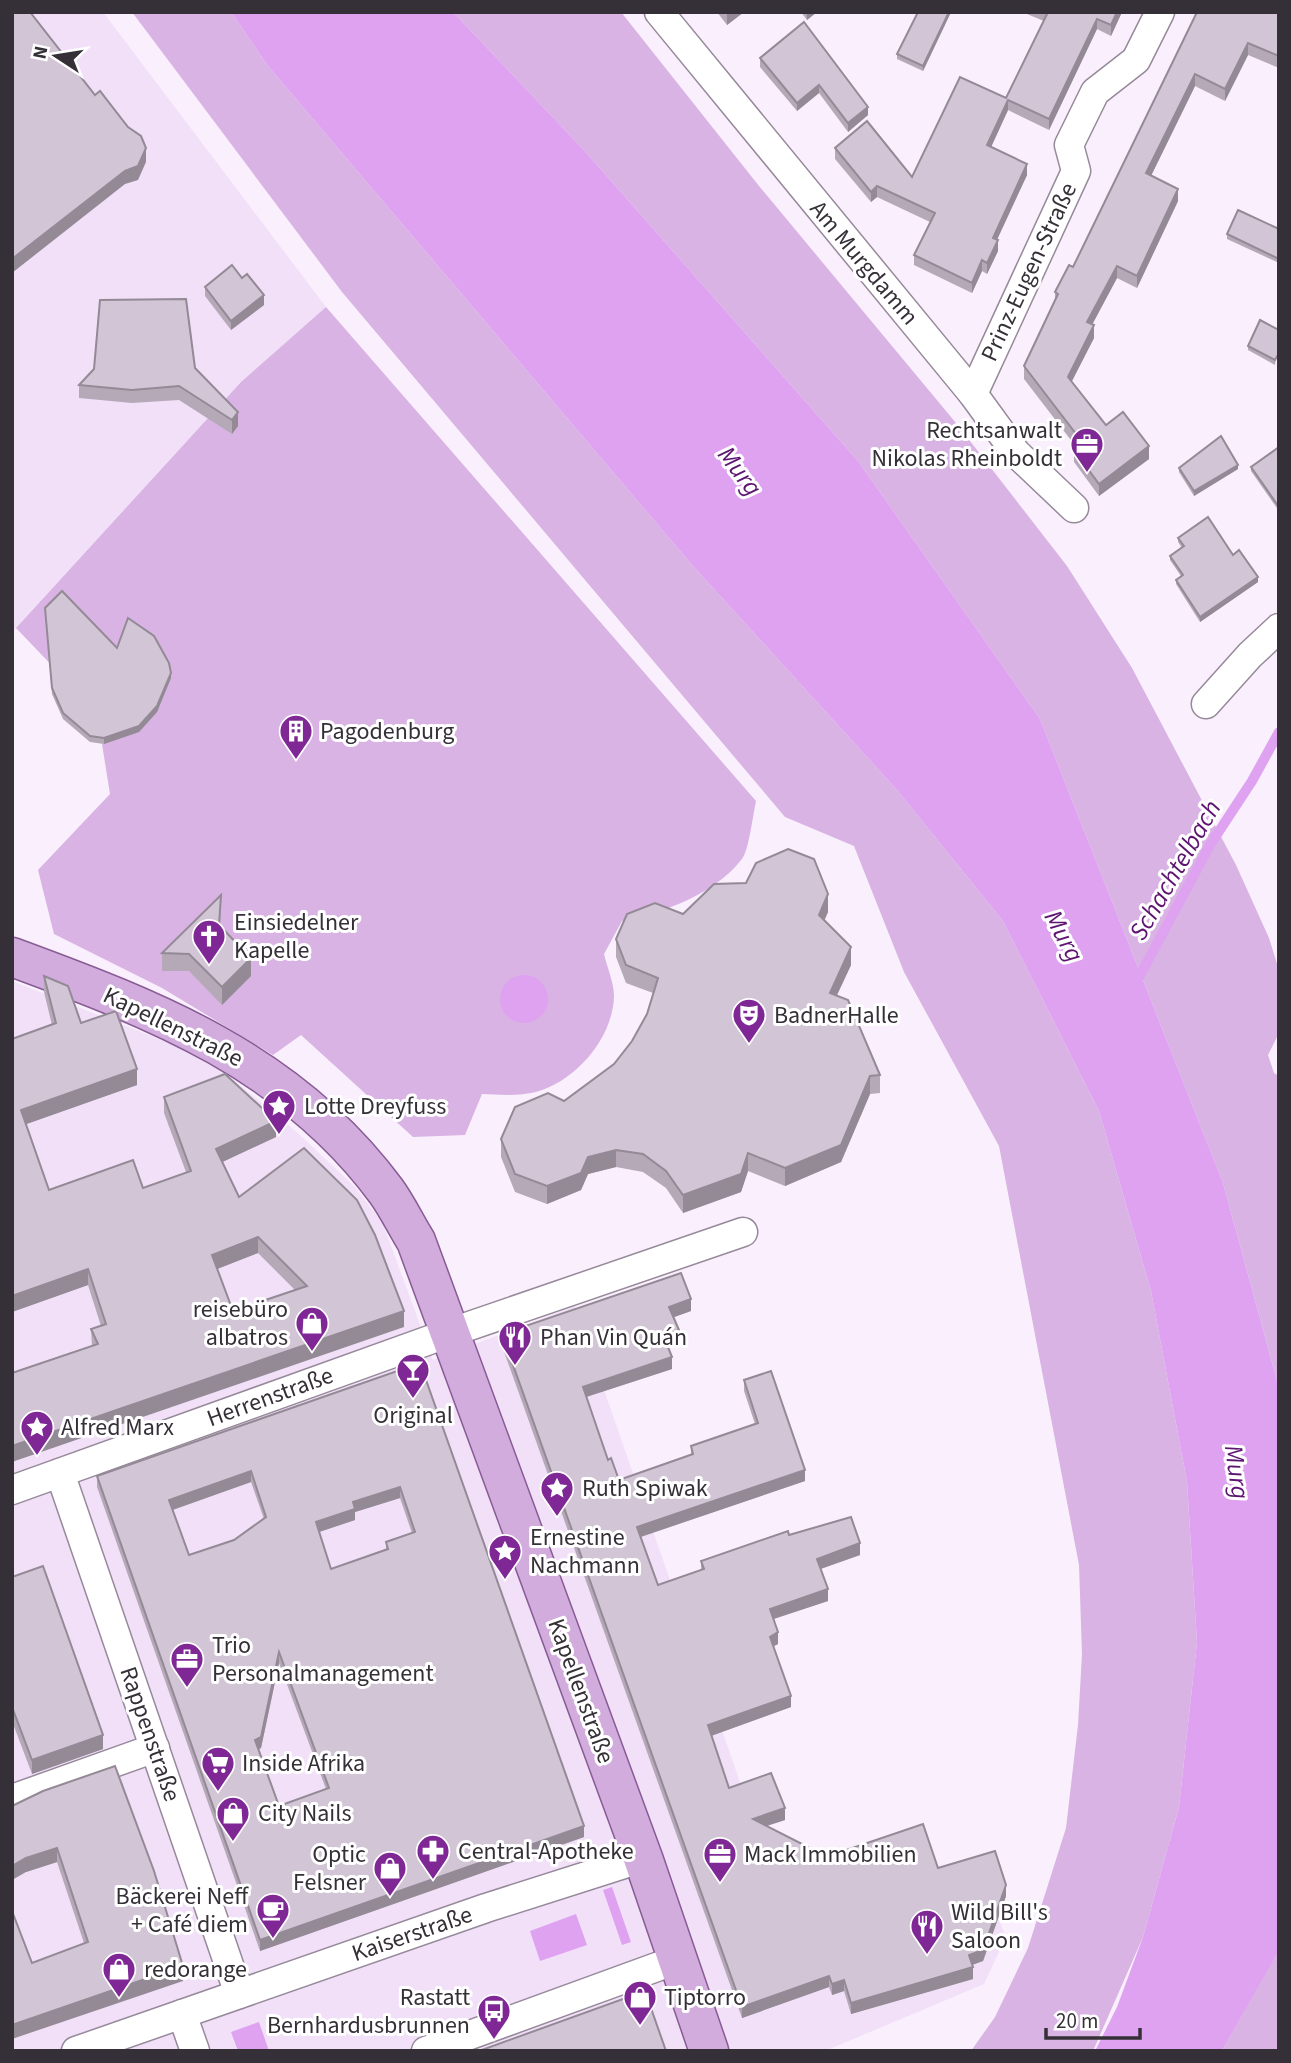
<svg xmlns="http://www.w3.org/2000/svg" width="1291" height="2063" viewBox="0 0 1291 2063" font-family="'Source Sans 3',sans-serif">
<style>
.built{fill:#f2e0f8}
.green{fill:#d8b3e3}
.water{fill:#dea2f0}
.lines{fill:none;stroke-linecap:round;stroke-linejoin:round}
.stream{stroke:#dea2f0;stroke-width:10}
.street-casing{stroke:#96899a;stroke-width:31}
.primary-casing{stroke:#875c94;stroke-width:41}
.street{stroke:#fff;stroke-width:28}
.primary{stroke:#d1acdd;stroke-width:38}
.wall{fill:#b5a9b8;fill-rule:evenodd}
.shaded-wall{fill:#938a96}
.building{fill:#d2c5d6;stroke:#938a96;stroke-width:2;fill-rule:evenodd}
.labels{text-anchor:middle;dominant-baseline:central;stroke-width:6;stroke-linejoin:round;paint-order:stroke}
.street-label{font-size:24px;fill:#353037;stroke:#fff}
.poi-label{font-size:24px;fill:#353037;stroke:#fff;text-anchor:start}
.water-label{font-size:26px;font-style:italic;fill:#5e1572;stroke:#fff}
</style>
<rect width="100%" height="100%" fill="#faeffd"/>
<g class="built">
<path d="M12 12H103L326 307 241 382 12 632Z"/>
<path d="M12 981 187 1050 231 1078 299 1134 355 1187 383 1224 433 1360 575 1306 794 1938 980 1873 1006 1937 984 1984 825 2051H12Z"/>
</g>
<g class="green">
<path d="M132 12H231L268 66 692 565 897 790 1003 921 1099 1111 1151 1291 1187 1482 1197 1642 1179 1807 1143 1937 1093 2051H971L995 2017 1028 1948 1066 1828 1078 1725 1082 1654 1079 1565 999 1146 904 972 854 846 785 817 342 292Z"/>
<path d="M453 12H621L759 186 956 423 1067 566 1132 668 1236 865 1269 938 1279 970V1033L1268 1055 1274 1073 1279 1076V1388L1223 1183 1040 719 858 461 582 148Z"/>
<path d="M326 307 756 801C753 814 749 850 742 859 714 895 664 912 622 921L604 954C607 967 614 983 614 996 613 1038 576 1081 536 1092 519 1096 500 1095 482 1094L465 1135 413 1137 301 1035 273 1055 162 988 54 934 38 870 110 794 102 744 107 738 62 676 16 628 241 382Z"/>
<path d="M1279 1949V2051H1222Z"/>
</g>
<g class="water">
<path d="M231 12H453L582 148 858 461 1040 719 1223 1183 1279 1388V1950L1222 2051H1095L1117 2007 1143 1937 1179 1807 1197 1642 1187 1482 1151 1291 1099 1111 1003 921 897 790 692 565 268 66Z"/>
<circle cx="524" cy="999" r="24"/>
<path d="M612 1887 631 1942 622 1945 603 1890Z"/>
<path d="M576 1914 587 1945 540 1961 530 1931Z"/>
<path d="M259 2022 269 2051H238L231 2032Z"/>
</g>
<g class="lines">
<path class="stream" d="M1137 981 1210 845 1252 781 1279 732"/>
<defs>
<g id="street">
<path d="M659 12 973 394 1016 453 1074 508"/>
<path d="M973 394 1076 171 1069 145 1095 92 1136 60 1160 12"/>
<path d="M1206 704 1250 655 1279 628"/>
<path d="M60 1473 239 1994"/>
<path d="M12 1490 449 1333 743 1232"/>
<path d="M12 1799 155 1748"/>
<path d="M182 2014 195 2051"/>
<path d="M76 2051 486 1908 643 1858"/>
<path d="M426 2051 676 1960"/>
</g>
<path id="primary" d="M12 957C156 1010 291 1062 386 1191 397 1206 406 1225 416 1241L643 1858 709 2051"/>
</defs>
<use href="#street" class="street-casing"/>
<use href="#primary" class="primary-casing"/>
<use href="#street" class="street"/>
<use href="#primary" class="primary"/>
</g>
<g class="wall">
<path d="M717 12H744L727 25Z"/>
<path d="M801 12H817L807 20Z"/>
<path d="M951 12 923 71 897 59V54Z"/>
<path d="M1022 12H1122L1111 36 1097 29 1049 130 1008 110 991 147 1027 175 997 240 998 251 987 274 982 271 972 293 914 265V255L930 222 877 197 871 202 835 159V148L912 177 1006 98 1044 21Z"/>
<path d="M1197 12H1279V68L1248 55 1225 101 1195 86 1151 176 1178 201 1137 288 1117 278 1092 325 1094 338 1071 382 1106 425 1149 459 1099 496 1074 462V450L1077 448 1024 379V366L1055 300V292L1073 267Z"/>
<path d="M804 22 868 115 848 132 819 93 797 111 760 67V58Z"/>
<path d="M1279 229V263L1227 239V234Z"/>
<path d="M205 287 264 305 231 330 205 296Z"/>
<path d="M1279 330 1275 365 1248 350V346Z"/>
<path d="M195 368 238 426 232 434 179 400 132 403 79 398V385Z"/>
<path d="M1279 447V511L1251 471V467Z"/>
<path d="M1179 468 1238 469 1194 496 1179 472Z"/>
<path d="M1178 538 1233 555 1258 582 1200 622 1176 584V580L1181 576 1170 560V556L1182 548 1178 542Z"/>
<path d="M45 608 171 678 157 712 139 732 104 744 90 742 63 719 52 694Z"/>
<path d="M828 912 824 920 851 965 837 995 880 1075V1093L870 1094 841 1162 785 1186 748 1171 741 1192 683 1213 666 1188 643 1172 616 1167 588 1174 581 1190 547 1204 515 1192 501 1157V1139L564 1101 614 1064 632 1041 647 1014 653 993 626 983 616 957V939L683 914Z"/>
<path d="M221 913 220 926 251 976 222 1005 189 971H162V953Z"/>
<path d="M44 976 81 1023 137 1085 26 1124 49 1190 143 1188 186 1172 164 1113V1097L276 1137 222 1162 239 1197 404 1327 92 1346 91 1329 101 1326 88 1285 12 1312V1039L52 1025 44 992ZM258 1253 295 1290 233 1311 217 1269Z"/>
<path d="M691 1311 673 1317 679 1341 667 1345 672 1369 586 1397 608 1460 619 1480 691 1455V1446L755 1424 744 1391V1380L805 1481 641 1537 658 1585 701 1570V1561L789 1535 860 1555 821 1569 828 1601 774 1619 778 1644 774 1646 791 1707 711 1736 729 1788 785 1820 767 1826 814 1861 938 1868 1006 1896 983 1961 972 1965 973 1979 851 2014 844 1991 832 1995 829 1987 742 2018 502 1346V1334Z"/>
<path d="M420 1363 584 1837 260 1951 97 1487V1476ZM251 1482 264 1519 234 1540 189 1555 173 1510ZM400 1498 412 1533 386 1542V1549L331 1569 319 1532 355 1520V1512ZM279 1663 326 1789 279 1806 259 1749 261 1748Z"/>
<path d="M12 1577 103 1749 32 1774 12 1721Z"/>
<path d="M43 1791 183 1981 32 1963 84 1943 57 1862 26 1872Z"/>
</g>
<g class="shaded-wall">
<path d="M730 12H744L727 25V14Z"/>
<path d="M807 12H817L807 20Z"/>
<path d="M949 12H951L923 71V66Z"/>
<path d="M1117 12H1122L1111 36V25Z"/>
<path d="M1097 19V29L1049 130V119Z"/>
<path d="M1248 43V55L1225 101V89Z"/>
<path d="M1195 74V86L1146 186V173Z"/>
<path d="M819 85V93L797 111V103Z"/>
<path d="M1008 100V110L987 156V145Z"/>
<path d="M868 107V115L848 132V123Z"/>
<path d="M146 148V162L138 180 125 184 12 273V259Z"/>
<path d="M1027 164V175L993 248V238Z"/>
<path d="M877 186V197L871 202V192Z"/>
<path d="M1178 189V201L1137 288V276Z"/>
<path d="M998 240V251L987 274V263Z"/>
<path d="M982 260V271L972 293V283Z"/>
<path d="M1117 266V278L1087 334V322Z"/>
<path d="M264 295V305L231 330V321Z"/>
<path d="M1094 325V338L1068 389V377Z"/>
<path d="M238 412V426L232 434V420Z"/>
<path d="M1149 446V459L1099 496V484Z"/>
<path d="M1238 465V469L1194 496V491Z"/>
<path d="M1258 577V582L1200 622V617Z"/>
<path d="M171 673V678L157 712 139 732 104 744V738Z"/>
<path d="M828 894V912L819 933V915Z"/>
<path d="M851 947V965L830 1010V993Z"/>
<path d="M251 958V976L222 1005V987Z"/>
<path d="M137 1069V1085L21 1126V1110Z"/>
<path d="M870 1076V1094L841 1162 785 1186V1168Z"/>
<path d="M276 1121V1137L216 1165V1149Z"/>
<path d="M616 1150V1167L588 1174 581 1190 547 1204V1186L588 1157Z"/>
<path d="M748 1153V1171L741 1192 683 1213V1195Z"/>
<path d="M258 1237V1253L212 1271V1255Z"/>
<path d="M88 1269V1285L12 1312V1296Z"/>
<path d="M691 1299V1311L669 1319V1307Z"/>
<path d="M404 1311V1327L12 1462V1446Z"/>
<path d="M679 1330V1341L663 1347V1335Z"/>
<path d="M672 1357V1369L583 1398V1387Z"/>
<path d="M805 1470V1481L637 1538V1527Z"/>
<path d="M251 1471V1482L169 1511V1500Z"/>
<path d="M400 1487V1498L355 1512V1520L316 1533V1522L353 1502Z"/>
<path d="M860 1543V1555L817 1570V1559Z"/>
<path d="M828 1589V1601L770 1620V1609Z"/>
<path d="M778 1632V1644L770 1648V1637Z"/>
<path d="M279 1652V1663L261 1748 255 1751V1740Z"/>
<path d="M791 1696V1707L708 1737V1725Z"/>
<path d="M103 1735V1749L32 1774V1760Z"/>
<path d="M785 1808V1820L753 1830V1819Z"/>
<path d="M584 1826V1837L260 1951V1940Z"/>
<path d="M57 1848V1862L26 1872 12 1880V1866L26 1858Z"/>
<path d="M1006 1885V1896L983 1961 969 1966V1955Z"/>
<path d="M183 1966V1981L12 2039V2025Z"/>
<path d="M973 1967V1979L851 2014V2003Z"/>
<path d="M829 1976V1987L742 2018V2007Z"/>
<path d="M844 1980V1991L832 1995V1984Z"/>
</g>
<g class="building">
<path d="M12 12H30L95 95 100 91 128 127 141 136 146 148 138 166 125 171 12 259Z"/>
<path d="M918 12H949L923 66 897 54Z"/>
<path d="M1048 12H1117L1111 25 1097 19 1049 119 1008 100 987 145 1027 164 993 238 998 240 987 263 982 260 972 283 914 255 935 213 877 186 871 192 835 148 867 121 912 177 960 77 1006 98Z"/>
<path d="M1197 12H1279V56L1248 43 1225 89 1195 74 1146 173 1178 189 1137 276 1117 266 1087 322 1094 325 1068 377 1106 425 1123 412 1149 446 1099 484 1074 450 1083 443 1024 366 1058 294 1055 292 1069 265 1073 267Z"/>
<path d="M804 22 868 107 848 123 819 85 797 103 760 58Z"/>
<path d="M1238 210 1279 229V259L1227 234Z"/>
<path d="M232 265 242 278 247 274 264 295 231 321 205 287Z"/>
<path d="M186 299 195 368 238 412 232 420 179 386 132 390 79 385 94 369 100 300Z"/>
<path d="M1260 320 1279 330V353L1275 360 1248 346Z"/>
<path d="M1221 436 1238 465 1194 491 1179 468Z"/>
<path d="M1279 447V507L1251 467Z"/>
<path d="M1208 517 1233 555 1239 550 1258 577 1200 617 1176 580 1183 575 1170 556 1184 546 1178 538Z"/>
<path d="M62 591 117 648 128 618 154 636 169 663 171 673 157 706 139 726 104 738 90 736 63 713 52 688 45 608Z"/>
<path d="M788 849 814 859 828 894 819 915 851 947 830 993 848 1000 880 1075 870 1076 841 1145 785 1168 748 1153 741 1174 683 1195 666 1171 643 1154 616 1150 588 1157 581 1173 547 1186 515 1174 501 1139 515 1107 548 1093 564 1101 614 1064 632 1041 647 1014 658 978 626 965 616 939 627 914 655 903 683 914 714 884 746 883 756 863Z"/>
<path d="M221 895 219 925 251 958 222 987 189 954 162 953Z"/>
<path d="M44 976 68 986 81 1023 116 1011 137 1069 21 1110 49 1190 133 1160 143 1188 191 1171 164 1097 225 1074 276 1121 216 1149 239 1197 304 1148 357 1200 375 1235 404 1311 12 1446V1373L98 1344 91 1329 106 1324 88 1269 12 1296V1039L56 1023ZM258 1237 307 1286 233 1311 212 1255Z"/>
<path d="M681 1273 691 1299 669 1307 679 1330 663 1335 672 1357 583 1387 608 1460 611 1458 619 1480 693 1454 691 1446 758 1423 744 1380 771 1371 805 1470 637 1527 658 1585 704 1569 701 1561 788 1531 789 1535 851 1517 860 1543 817 1559 828 1589 770 1609 778 1632 770 1637 791 1696 708 1725 729 1788 771 1773 785 1808 753 1819 808 1847 814 1861 923 1824 938 1868 995 1851 1006 1885 983 1950 969 1955 973 1967 851 2003 844 1980 832 1984 829 1976 742 2007 502 1334Z"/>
<path d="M420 1363 584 1826 260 1940 97 1476ZM251 1471 266 1517 234 1540 189 1555 169 1500ZM400 1487 415 1532 386 1542 388 1549 331 1569 316 1522 355 1509 353 1502ZM279 1652 329 1788 279 1806 255 1740 261 1737Z"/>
<path d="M43 1566 103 1735 32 1760 12 1707V1577Z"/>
<path d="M115 1766 154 1871 183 1966 12 2025V1911L32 1963 88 1942 57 1848 26 1858 12 1866V1806L43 1791Z"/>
<path d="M645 1991 666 2051H479Z"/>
</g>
<defs>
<symbol id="office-pin" viewBox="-11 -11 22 30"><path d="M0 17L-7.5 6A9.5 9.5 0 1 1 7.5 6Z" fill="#7e2795" stroke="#fff"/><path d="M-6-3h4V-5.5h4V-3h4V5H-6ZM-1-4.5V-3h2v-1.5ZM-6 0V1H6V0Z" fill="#fff"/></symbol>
<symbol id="building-pin" viewBox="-11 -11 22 30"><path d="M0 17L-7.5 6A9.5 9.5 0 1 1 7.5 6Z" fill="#7e2795" stroke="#fff"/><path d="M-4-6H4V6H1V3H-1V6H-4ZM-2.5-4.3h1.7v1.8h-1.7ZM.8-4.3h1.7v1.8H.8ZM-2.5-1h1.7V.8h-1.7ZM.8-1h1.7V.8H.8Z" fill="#fff"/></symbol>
<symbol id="church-pin" viewBox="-11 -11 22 30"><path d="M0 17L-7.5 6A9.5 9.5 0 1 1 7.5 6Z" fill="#7e2795" stroke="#fff"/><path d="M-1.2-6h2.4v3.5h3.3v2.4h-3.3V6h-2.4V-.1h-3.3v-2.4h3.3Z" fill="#fff"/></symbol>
<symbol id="theatre-pin" viewBox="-11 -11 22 30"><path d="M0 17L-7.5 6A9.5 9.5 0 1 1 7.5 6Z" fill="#7e2795" stroke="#fff"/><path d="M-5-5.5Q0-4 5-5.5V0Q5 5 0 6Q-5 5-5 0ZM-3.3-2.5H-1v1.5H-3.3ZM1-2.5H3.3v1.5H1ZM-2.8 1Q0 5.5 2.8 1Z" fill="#fff"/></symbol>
<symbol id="sight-pin" viewBox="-11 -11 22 30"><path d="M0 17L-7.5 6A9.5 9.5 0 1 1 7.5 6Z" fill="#7e2795" stroke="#fff"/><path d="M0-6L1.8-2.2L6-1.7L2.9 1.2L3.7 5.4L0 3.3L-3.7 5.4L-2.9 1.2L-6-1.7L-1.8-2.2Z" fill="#fff"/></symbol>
<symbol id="shop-pin" viewBox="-11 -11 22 30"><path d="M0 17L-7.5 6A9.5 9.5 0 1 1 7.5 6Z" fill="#7e2795" stroke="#fff"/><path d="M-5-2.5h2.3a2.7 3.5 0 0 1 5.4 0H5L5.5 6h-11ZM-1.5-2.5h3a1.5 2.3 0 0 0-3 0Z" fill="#fff"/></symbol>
<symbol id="restaurant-pin" viewBox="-11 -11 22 30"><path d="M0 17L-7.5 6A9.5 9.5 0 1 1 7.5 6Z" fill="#7e2795" stroke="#fff"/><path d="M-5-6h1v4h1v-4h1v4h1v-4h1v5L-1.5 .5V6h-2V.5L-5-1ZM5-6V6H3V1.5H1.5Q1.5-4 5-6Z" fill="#fff"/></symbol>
<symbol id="bar-pin" viewBox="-11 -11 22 30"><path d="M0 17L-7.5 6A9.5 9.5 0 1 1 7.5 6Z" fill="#7e2795" stroke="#fff"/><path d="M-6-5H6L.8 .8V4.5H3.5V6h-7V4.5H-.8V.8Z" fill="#fff"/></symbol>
<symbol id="supermarket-pin" viewBox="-11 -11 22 30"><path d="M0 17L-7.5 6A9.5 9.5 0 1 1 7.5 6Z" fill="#7e2795" stroke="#fff"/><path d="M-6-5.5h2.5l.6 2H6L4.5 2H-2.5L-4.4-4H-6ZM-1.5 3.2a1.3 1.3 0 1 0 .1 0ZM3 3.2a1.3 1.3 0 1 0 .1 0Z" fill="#fff"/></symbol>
<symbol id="pharmacy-pin" viewBox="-11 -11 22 30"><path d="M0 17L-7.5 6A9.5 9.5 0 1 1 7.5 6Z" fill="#7e2795" stroke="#fff"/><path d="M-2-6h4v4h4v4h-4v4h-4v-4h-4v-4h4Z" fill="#fff"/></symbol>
<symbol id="cafe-pin" viewBox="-11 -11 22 30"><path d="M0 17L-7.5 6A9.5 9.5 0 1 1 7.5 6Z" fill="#7e2795" stroke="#fff"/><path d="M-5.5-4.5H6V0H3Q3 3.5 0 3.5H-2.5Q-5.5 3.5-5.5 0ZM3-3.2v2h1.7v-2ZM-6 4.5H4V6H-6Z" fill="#fff"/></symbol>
<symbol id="bus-pin" viewBox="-11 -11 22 30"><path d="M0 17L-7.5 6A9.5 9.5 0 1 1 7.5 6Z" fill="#7e2795" stroke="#fff"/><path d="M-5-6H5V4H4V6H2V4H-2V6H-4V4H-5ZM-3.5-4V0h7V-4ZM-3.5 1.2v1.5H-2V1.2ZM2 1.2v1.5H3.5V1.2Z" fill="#fff"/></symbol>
</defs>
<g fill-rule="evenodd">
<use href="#office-pin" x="1068" y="425" width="38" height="52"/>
<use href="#building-pin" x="277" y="712" width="38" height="52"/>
<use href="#church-pin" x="190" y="917" width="38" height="52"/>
<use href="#theatre-pin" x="730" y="996" width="38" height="52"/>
<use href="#sight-pin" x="260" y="1087" width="38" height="52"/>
<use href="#shop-pin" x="293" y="1304" width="38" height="52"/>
<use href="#restaurant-pin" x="496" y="1318" width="38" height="52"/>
<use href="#bar-pin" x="394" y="1351" width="38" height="52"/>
<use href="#sight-pin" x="18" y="1408" width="38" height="52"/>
<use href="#sight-pin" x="538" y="1469" width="38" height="52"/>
<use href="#sight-pin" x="486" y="1532" width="38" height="52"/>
<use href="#office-pin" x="168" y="1640" width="38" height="52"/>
<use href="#supermarket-pin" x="199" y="1744" width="38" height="52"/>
<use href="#shop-pin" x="214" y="1794" width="38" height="52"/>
<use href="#pharmacy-pin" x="414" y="1832" width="38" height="52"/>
<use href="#office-pin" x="701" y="1835" width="38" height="52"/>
<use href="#shop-pin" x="371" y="1849" width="38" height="52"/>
<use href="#cafe-pin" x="254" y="1891" width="38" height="52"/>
<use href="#restaurant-pin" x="908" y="1907" width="38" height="52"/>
<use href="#shop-pin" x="100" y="1950" width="38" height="52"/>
<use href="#shop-pin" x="621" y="1978" width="38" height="52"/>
<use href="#bus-pin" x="475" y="1992" width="38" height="52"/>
</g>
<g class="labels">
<g class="street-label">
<text transform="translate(864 263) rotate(50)">Am Murgdamm</text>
<text transform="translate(1029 272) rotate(-65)">Prinz-Eugen-Straße</text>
<text transform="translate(173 1027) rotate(26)">Kapellenstraße</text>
<text transform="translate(270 1397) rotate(-20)">Herrenstraße</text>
<text transform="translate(581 1691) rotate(70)">Kapellenstraße</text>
<text transform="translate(150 1734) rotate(71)">Rappenstraße</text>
<text transform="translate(412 1934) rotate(-19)">Kaiserstraße</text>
</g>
<g class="poi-label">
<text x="1062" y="430" text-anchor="end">Rechtsanwalt<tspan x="1062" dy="28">Nikolas Rheinboldt</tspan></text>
<text x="320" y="731">Pagodenburg</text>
<text x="234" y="922">Einsiedelner<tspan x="234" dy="28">Kapelle</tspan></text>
<text x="774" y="1015">BadnerHalle</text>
<text x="304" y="1106">Lotte Dreyfuss</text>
<text x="288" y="1309" text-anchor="end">reisebüro<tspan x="288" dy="28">albatros</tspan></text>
<text x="540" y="1337">Phan Vin Quán</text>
<text x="413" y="1415" text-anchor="middle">Original</text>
<text x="61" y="1427">Alfred Marx</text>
<text x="582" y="1488">Ruth Spiwak</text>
<text x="530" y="1537">Ernestine<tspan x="530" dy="28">Nachmann</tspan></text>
<text x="212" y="1645">Trio<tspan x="212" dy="28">Personalmanagement</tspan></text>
<text x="242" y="1763">Inside Afrika</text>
<text x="258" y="1813">City Nails</text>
<text x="458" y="1851">Central-Apotheke</text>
<text x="366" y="1854" text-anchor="end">Optic<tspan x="366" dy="28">Felsner</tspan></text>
<text x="744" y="1854">Mack Immobilien</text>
<text x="248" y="1896" text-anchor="end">Bäckerei Neff<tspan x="248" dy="28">+ Café diem</tspan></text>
<text x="951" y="1912">Wild Bill's<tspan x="951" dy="28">Saloon</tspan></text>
<text x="144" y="1969">redorange</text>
<text x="470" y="1997" text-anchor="end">Rastatt<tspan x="470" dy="28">Bernhardusbrunnen</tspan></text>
<text x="664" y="1997">Tiptorro</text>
</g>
<g class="water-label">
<text transform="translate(740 471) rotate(53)">Murg</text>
<text transform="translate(1175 870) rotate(-60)">Schachtelbach</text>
<text transform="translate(1064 936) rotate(62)">Murg</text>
<text transform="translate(1237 1472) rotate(82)">Murg</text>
</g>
</g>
<rect width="1291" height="2063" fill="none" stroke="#353037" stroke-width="28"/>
<g transform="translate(56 56) rotate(282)" stroke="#ffffff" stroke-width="5" paint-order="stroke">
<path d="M0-5L12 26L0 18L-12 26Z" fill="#353037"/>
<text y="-10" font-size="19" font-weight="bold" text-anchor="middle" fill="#353037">N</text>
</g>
<path d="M1046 2028v10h94v-10" fill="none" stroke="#353037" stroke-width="3.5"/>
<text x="1056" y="2028" font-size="21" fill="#353037" stroke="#ffffff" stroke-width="5" paint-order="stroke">20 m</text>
</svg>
